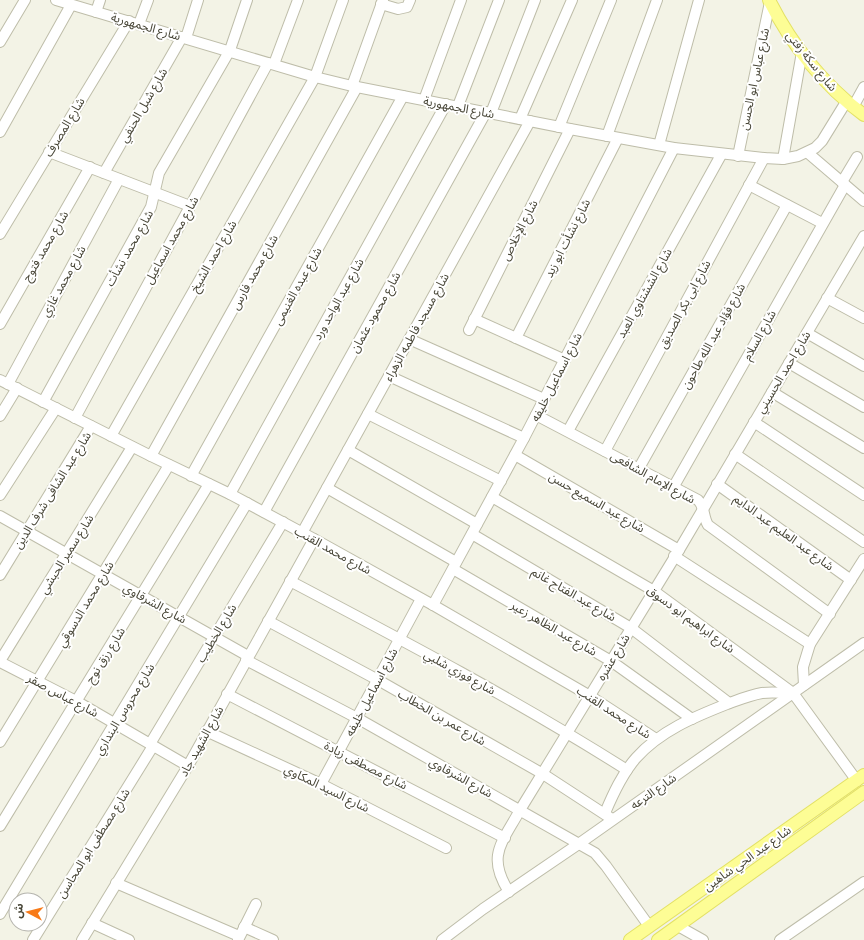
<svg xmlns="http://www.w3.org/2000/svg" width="864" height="940" viewBox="0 0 864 940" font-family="Ubuntu,'Noto Sans Arabic',sans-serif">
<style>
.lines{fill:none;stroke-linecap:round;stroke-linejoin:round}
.minor-casing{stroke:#bebda9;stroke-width:12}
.major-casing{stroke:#e3e165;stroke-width:14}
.minor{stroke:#fff;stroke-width:10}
.major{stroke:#fdfd95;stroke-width:12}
.labels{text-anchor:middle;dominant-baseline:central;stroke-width:4;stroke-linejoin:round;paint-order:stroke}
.street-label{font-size:12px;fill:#464435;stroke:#fff}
</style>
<rect width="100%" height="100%" fill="#f3f3e6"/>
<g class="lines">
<defs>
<g id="minor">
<path d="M56 0 315 77 352 86 570 129 674 148 764 158 783 159 798 156 815 148 822 141 846 102"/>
<path d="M381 4 398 9 407 7 410 0"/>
<path d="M96 12 100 0"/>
<path d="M139 24 148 0"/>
<path d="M186 38 198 0"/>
<path d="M0 42 25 0"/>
<path d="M274 64 298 0"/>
<path d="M352 86 383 0"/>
<path d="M424 100 461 0"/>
<path d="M458 106 499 0"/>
<path d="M853 107 864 87"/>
<path d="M491 113 535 0"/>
<path d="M520 119 572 0"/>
<path d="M559 127 611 0"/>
<path d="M0 132 71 5"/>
<path d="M607 136 657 0"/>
<path d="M659 145 699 0"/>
<path d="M49 152 190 206"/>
<path d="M808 153 864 201"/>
<path d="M738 156 770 2"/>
<path d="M783 159 802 52"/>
<path d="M104 173 182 37"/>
<path d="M842 182 857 157"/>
<path d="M749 185 822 223"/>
<path d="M0 234 129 21"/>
<path d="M827 298 864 318"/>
<path d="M474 319 565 360"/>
<path d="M0 324 90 167"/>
<path d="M469 330 570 129"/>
<path d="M807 333 864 366"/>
<path d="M516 338 618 138"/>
<path d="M409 339 544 399"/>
<path d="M789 363 864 407"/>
<path d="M389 376 524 438"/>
<path d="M0 380 151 456 230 494 314 539 433 605 590 696 656 739"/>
<path d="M8 384 119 179"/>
<path d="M772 392 864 448"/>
<path d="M43 402 151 207 159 173 230 50 247 0"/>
<path d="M368 414 501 481"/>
<path d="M536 415 698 500C705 507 703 517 708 525L830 614"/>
<path d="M0 416 17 388"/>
<path d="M75 418 268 63"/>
<path d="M754 422 864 495"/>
<path d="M568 431 721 155"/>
<path d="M111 436 315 77 343 0"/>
<path d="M348 450 477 524"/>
<path d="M605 451 764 158"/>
<path d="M735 454 864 542"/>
<path d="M515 455 679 550"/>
<path d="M151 456 357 87"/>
<path d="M639 468 787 205"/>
<path d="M191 476 403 96"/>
<path d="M717 484 851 580"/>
<path d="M674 486 845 185"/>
<path d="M327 488 456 562"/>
<path d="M230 494 446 104"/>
<path d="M0 495 56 408"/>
<path d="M492 497 654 591 793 693 857 781"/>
<path d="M264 512 486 112"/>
<path d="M0 516 248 656"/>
<path d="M302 533 530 121"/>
<path d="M472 534 631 628 729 703"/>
<path d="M674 556 810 644"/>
<path d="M453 569 611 661 692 719"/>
<path d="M0 575 91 426"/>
<path d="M290 581C404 641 518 701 627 770"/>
<path d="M433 605 524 438 674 148"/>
<path d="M268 621 378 680 543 774 612 819"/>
<path d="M246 660 357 718 595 853 606 866 649 926"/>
<path d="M0 661 132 447"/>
<path d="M0 662 76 701 188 766"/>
<path d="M804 685 803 667 810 644 864 559"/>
<path d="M227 694 505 838"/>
<path d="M206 731 321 784 446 848"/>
<path d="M0 742 169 465"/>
<path d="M150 744 283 522"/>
<path d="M321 784 421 599"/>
<path d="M605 813C613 794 622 774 636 758 660 731 694 717 727 704 738 700 750 695 762 693 772 692 782 693 792 693"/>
<path d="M0 826 209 484"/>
<path d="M116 883 239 936"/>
<path d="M509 892C486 856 502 843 520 810L679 550 864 236"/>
<path d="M0 914 247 503"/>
<path d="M92 923 129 940"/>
<path d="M678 926 703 940"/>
<path d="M244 927 273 940"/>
<path d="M33 940 153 746"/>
<path d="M82 940 188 766 314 539"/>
<path d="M238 940 256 904"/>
<path d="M442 940 483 909 580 843 864 643"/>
<path d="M780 940 864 882"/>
</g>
<g id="major">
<path d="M769 0C791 44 824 86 864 115"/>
<path d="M630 940 864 775"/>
<path d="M658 940 864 792"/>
</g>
</defs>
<use href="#minor" class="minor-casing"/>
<use href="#major" class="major-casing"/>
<use href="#minor" class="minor"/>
<use href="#major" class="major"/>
</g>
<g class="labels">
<g class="street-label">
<text transform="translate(146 26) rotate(16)">شارع الجمهورية</text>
<text transform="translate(812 61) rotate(51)">شارع سكة زفتي</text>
<text transform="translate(754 79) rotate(-78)">شارع عباس ابو الحسن</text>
<text transform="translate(143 105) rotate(-60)">شارع شبل الحنفي</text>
<text transform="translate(459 107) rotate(11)">شارع الجمهورية</text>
<text transform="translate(64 127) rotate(-59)">شارع المصرف</text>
<text transform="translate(519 230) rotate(-63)">شارع الإخلاص</text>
<text transform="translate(567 238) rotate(-63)">شارع نشأت ابو زيد</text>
<text transform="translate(171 240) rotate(-61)">شارع محمد اسماعيل</text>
<text transform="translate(45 246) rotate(-60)">شارع محمد فتوح</text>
<text transform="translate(129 248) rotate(-61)">شارع محمد نشأت</text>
<text transform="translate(213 256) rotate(-60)">شارع احمد الشيخ</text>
<text transform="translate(254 272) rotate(-61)">شارع محمد فارس</text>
<text transform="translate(63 281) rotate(-61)">شارع محمد غازي</text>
<text transform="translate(297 286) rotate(-61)">شارع عبده الغنيمى</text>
<text transform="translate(644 293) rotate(-61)">شارع الششتاوي العبد</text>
<text transform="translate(338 299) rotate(-61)">شارع عبد الواحد ورد</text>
<text transform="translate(684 304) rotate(-62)">شارع ابى بكر الصديق</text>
<text transform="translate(375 312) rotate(-61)">شارع محمود عثمان</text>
<text transform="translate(416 327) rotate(-61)">شارع مسجد فاطمه الزهراء</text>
<text transform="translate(759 335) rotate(-61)">شارع السلام</text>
<text transform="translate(713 336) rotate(-61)">شارع فؤاد عبد الله طاحون</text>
<text transform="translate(783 372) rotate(-59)">شارع احمد الحسيني</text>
<text transform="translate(556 377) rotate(-63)">شارع اسماعيل خليفه</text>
<text transform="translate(653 477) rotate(29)">شارع الإمام الشافعى</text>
<text transform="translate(52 490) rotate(-58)">شارع عبد الشافى شرف الدين</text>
<text transform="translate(597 502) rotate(30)">شارع عبد السميع حسن</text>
<text transform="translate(784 532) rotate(36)">شارع عبد العليم عبد الدايم</text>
<text transform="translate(333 550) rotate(29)">شارع محمد القنب</text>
<text transform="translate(66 554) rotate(-58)">شارع سمير الحبشي</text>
<text transform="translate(574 594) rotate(30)">شارع عبد الفتاح غانم</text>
<text transform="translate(155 603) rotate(29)">شارع الشرقاوي</text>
<text transform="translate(85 604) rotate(-59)">شارع محمد الدسوقي</text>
<text transform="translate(691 619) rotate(36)">شارع ابراهيم ابو دسوق</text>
<text transform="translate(554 628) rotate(30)">شارع عبد الظاهر زعير</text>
<text transform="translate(216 633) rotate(-59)">شارع الخطيب</text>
<text transform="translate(105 655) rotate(-58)">شارع رزق نوح</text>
<text transform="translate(613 657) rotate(-59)">شارع عشره</text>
<text transform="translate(460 672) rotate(29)">شارع فوزي شلبي</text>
<text transform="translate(371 692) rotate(-62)">شارع اسماعيل خليفه</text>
<text transform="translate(63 695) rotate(28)">شارع عباس صقر</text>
<text transform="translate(124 709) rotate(-59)">شارع محروس البنداري</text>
<text transform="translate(614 712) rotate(33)">شارع محمد القنب</text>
<text transform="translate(442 717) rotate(30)">شارع عمر بن الخطاب</text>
<text transform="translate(201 741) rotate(-61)">شارع الشهيد جاد</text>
<text transform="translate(366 765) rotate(27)">شارع مصطفى زيادة</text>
<text transform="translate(461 777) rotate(29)">شارع الشرقاوي</text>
<text transform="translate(327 788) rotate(26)">شارع السيد المكاوي</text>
<text transform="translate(653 791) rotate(-35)">شارع الترعه</text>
<text transform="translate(93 843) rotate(-58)">شارع مصطفى ابو المحاسن</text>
<text transform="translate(747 858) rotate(-35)">شارع عبد الحي شاهين</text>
</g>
</g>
<g transform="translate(28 912) rotate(277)"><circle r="19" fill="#ffffff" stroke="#b5b4ae"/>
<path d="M0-3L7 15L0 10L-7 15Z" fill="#f87a18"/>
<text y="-6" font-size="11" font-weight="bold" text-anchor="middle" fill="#464435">ش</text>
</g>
</svg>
